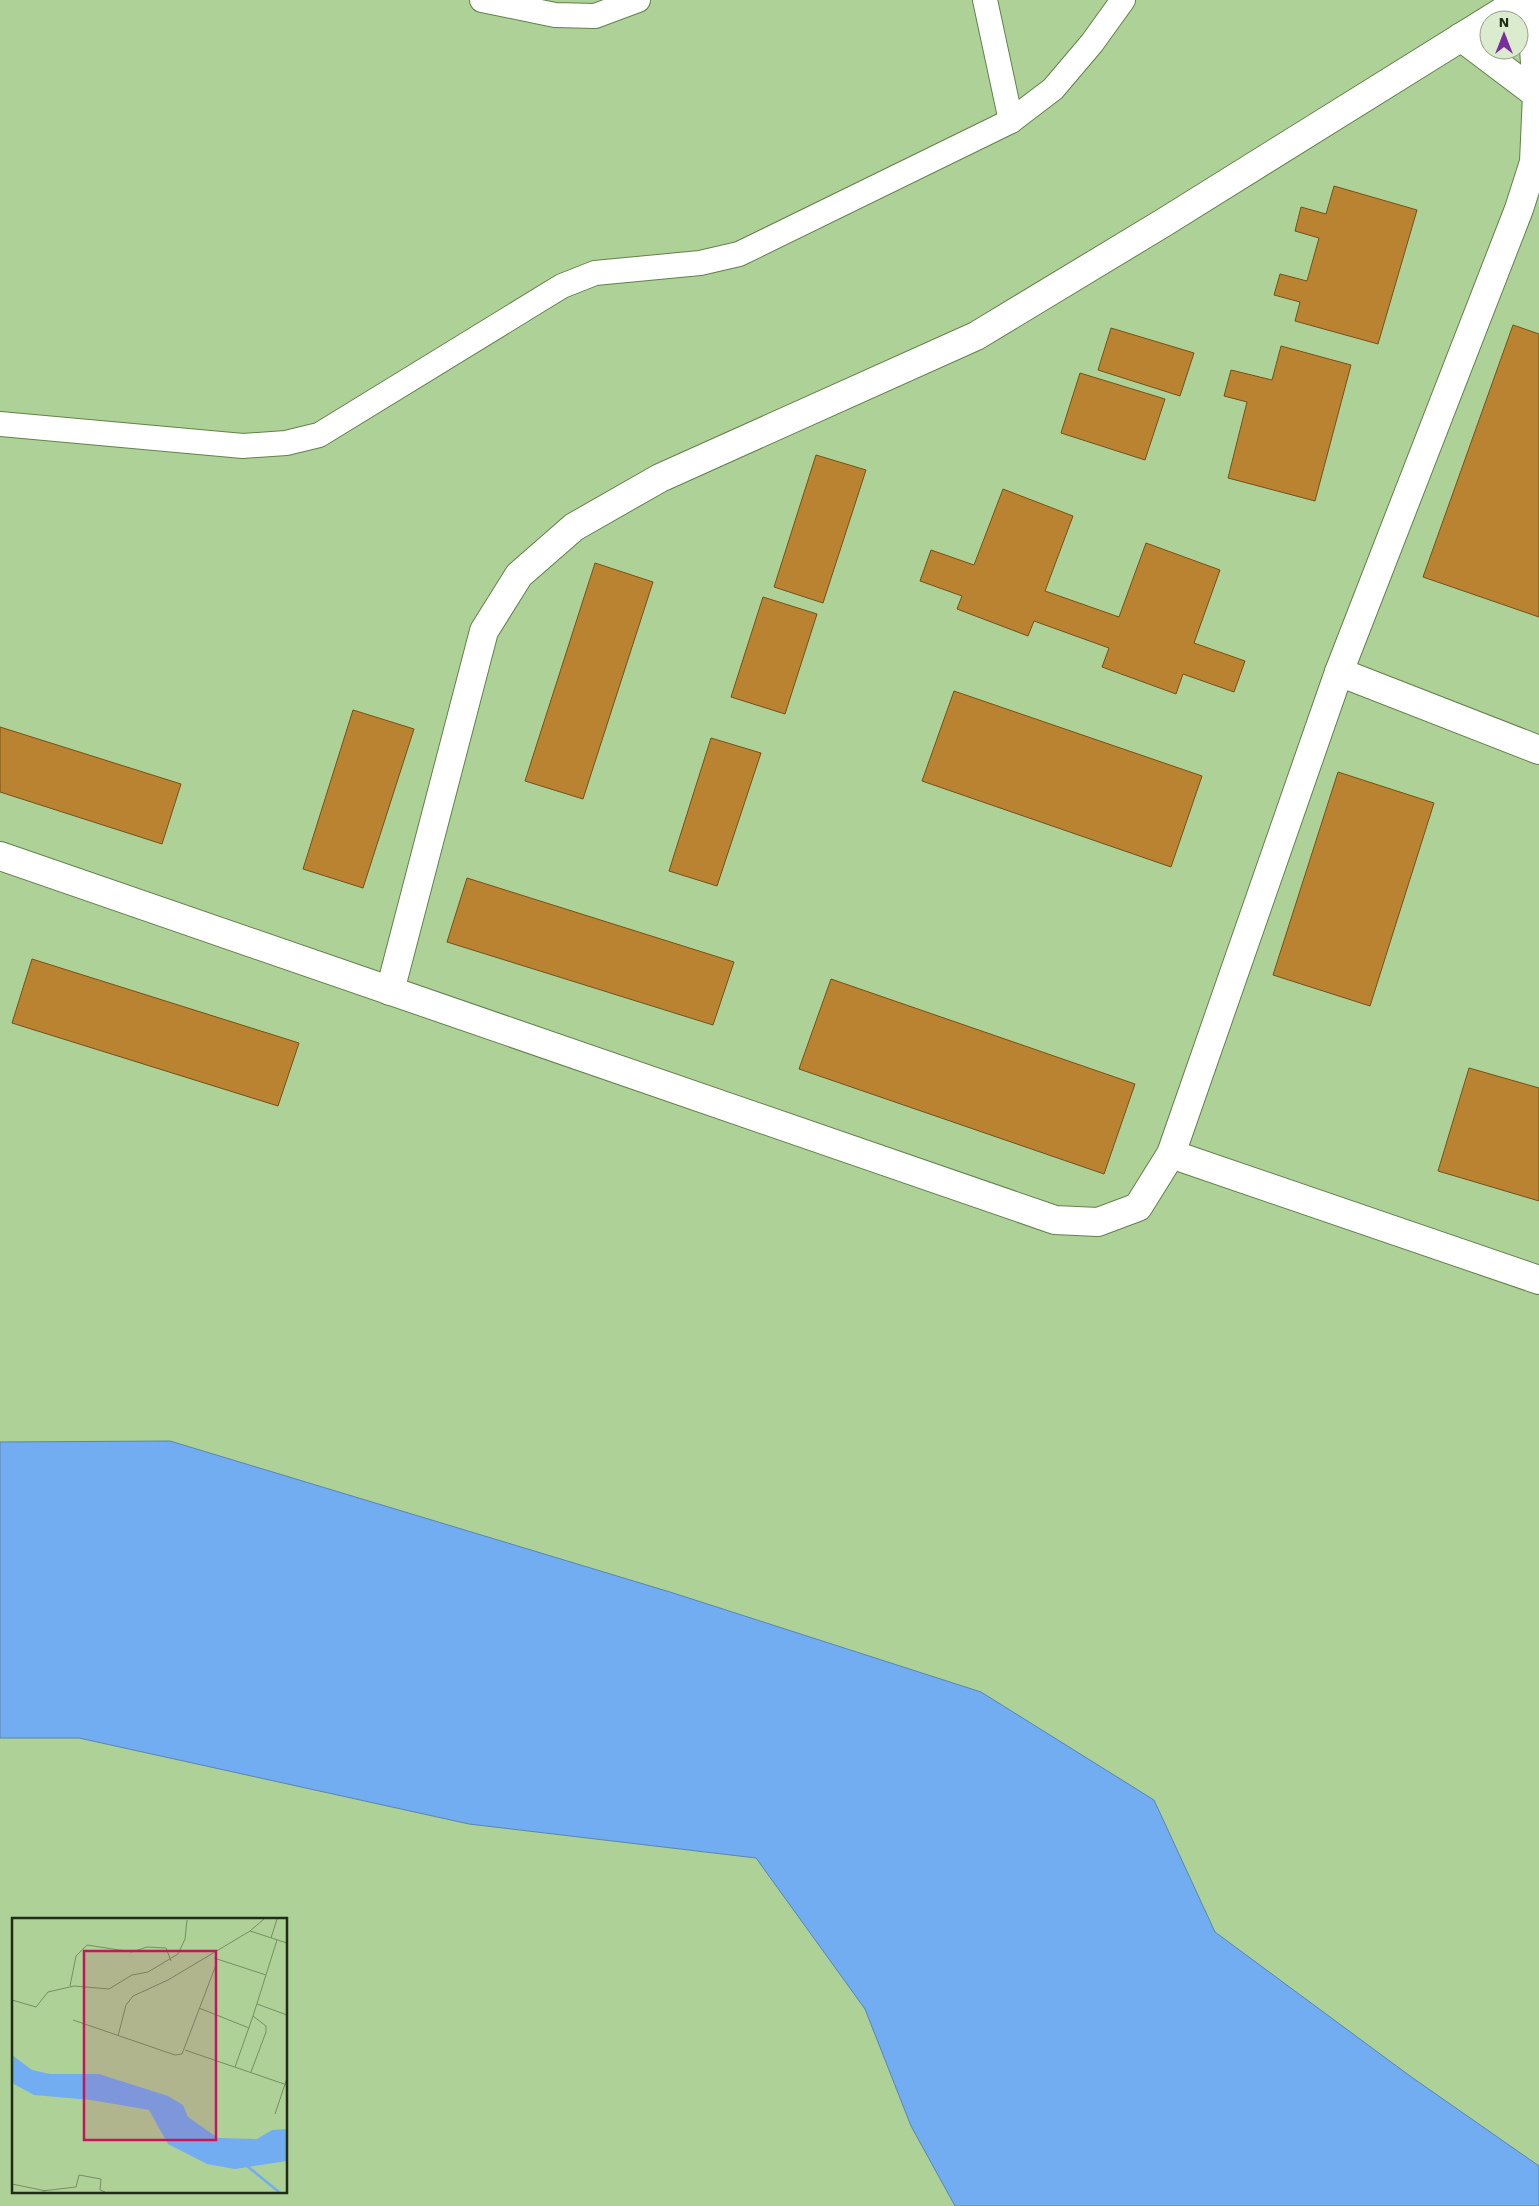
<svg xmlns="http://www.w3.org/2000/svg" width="1539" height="2206" viewBox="0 0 1539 2206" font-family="'Work Sans',sans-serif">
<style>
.water{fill:#72adf1;stroke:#5986af}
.building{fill:#ba8332;stroke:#765017}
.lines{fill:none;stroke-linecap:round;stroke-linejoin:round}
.lane-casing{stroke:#62814b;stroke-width:26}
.street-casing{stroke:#62814b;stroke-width:30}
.lane{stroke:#fff;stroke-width:24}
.street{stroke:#fff;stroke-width:28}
.inset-river{fill:none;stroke:#72adf1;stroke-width:2.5}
.inset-road{fill:none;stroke:#758f63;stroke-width:1}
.view{fill:#c2185b;fill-opacity:0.15;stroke:#c2185b;stroke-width:2.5}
.inset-edge{fill:none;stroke:#1f2c16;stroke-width:2.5}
</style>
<rect width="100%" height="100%" fill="#aed197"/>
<path class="water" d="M170 1441 670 1592 981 1692 1154 1800 1215 1932 1410 2076 1539 2166V2206H955L911 2126 865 2009 756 1858 469 1824 79 1738H0V1442Z"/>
<g class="building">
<path d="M1334 186 1417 210 1378 344 1295 321 1300 302 1274 295 1280 274 1307 281 1319 238 1295 231 1301 207 1326 214Z"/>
<path d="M1513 325 1539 334V617L1423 577Z"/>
<path d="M1111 328 1194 353 1180 396 1098 370Z"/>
<path d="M1281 346 1351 365 1315 501 1228 478 1247 402 1224 396 1231 370 1272 380Z"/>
<path d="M1080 373 1165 399 1145 460 1061 433Z"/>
<path d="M816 455 866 470 823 603 774 587Z"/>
<path d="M1003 489 1073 516 1045 591 1119 617 1146 543 1220 570 1194 643 1245 661 1234 692 1183 674 1176 694 1102 667 1109 648 1034 621 1028 636 957 609 962 596 920 581 931 550 974 565Z"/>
<path d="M595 563 653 582 583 799 525 781Z"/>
<path d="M763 597 817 614 785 714 731 697Z"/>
<path d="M954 691 1202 776 1171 867 922 781Z"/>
<path d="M353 710 414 729 363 888 303 869Z"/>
<path d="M0 727 181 784 162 844 0 792Z"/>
<path d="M711 738 761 753 717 886 669 871Z"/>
<path d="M1338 772 1434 803 1370 1006 1273 975Z"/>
<path d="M467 878 734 962 713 1025 447 942Z"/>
<path d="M32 959 299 1043 278 1106 12 1023Z"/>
<path d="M831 979 1135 1084 1104 1174 799 1069Z"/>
<path d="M1469 1068 1539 1088V1201L1438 1171Z"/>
</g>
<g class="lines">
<defs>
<g id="lane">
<path d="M482 0 555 15 595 16 638 0"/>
<path d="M985 0 1011 121"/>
<path d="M0 424 243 446 286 443 319 435 562 286 595 273 700 263 739 254 1011 121 1053 89 1092 43 1123 0"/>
</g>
<g id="street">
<path d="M1461 37 1539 96"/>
<path d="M1339 672 1539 750"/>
<path d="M0 856 1055 1220 1098 1222 1138 1207 1171 1154 1339 672 1519 209 1534 162 1537 95 1531 0"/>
<path d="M390 991 484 631 519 575 574 527 660 478 976 336 1163 223 1521 0"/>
<path d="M1171 1154 1539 1280"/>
</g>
</defs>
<use href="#lane" class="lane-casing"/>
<use href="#street" class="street-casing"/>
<use href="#lane" class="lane"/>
<use href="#street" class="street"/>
</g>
<g transform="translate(12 1918)">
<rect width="275" height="275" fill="#aed197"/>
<path d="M0 137 20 152 38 156H87L156 178 171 187 176 199 206 220 245 221 260 212 275 211V243L223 251 195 246 156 226 137 192 79 182 22 177 0 165Z" fill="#72adf1"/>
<path class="inset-river" d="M229 243 267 274"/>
<path class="inset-road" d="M252 1 238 13 275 25M259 20 265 1M202 40 254 57M58 68 64 38 75 27 120 34 135 29 154 30 159 43M0 82 24 89 36 74 62 68 97 71 120 57 136 54 166 36 173 21 175 2M245 86 275 97M187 90 237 110M61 102 163 137 170 136 204 47V32M106 118 114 87 121 78 156 62 238 13M173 132 275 167M223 149 241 98M239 154 254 114V108L241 98 265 22M263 196 275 160M0 266 34 273M30 273 64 269 67 257 89 261 88 272 93 274"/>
<path class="view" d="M72 33H204V222H72Z"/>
<rect width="275" height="275" class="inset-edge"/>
</g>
<g transform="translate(1504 35)"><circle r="24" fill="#daebce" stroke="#8f9f84"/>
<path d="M0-4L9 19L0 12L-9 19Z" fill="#7b2d9e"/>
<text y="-8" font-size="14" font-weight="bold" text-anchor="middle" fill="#1f2c16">N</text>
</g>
</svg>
